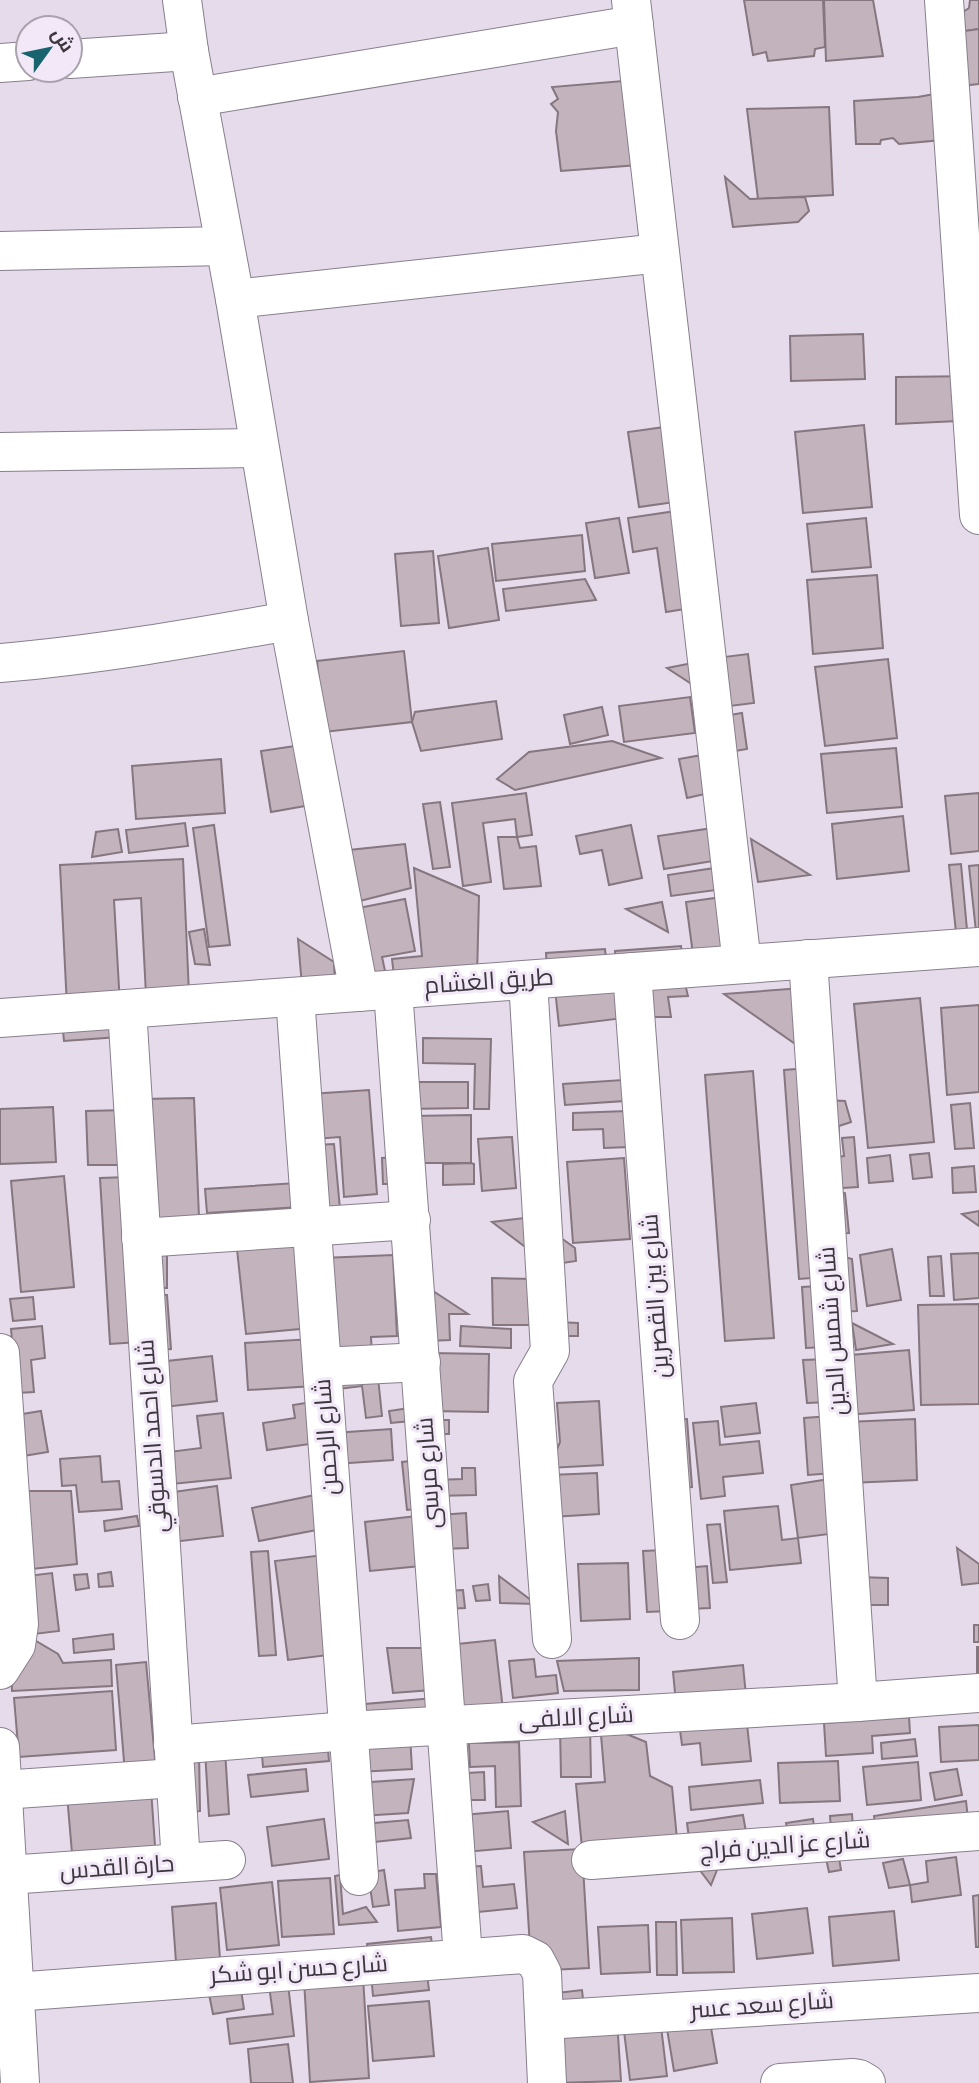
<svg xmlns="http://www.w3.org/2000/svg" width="979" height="2083" viewBox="0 0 979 2083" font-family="'Alegreya Sans',Cairo,sans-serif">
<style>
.building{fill:#c3b3bd;stroke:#85767f;stroke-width:2}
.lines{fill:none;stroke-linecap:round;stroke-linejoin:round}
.minor-casing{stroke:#887f8d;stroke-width:40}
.minor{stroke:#fff;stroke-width:38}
.labels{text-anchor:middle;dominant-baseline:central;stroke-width:6;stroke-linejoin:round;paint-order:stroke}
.street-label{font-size:24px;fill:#3c383e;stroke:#f2e8f7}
</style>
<rect width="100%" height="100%" fill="#e5dbea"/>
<g class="building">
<path d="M744 0H823L825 47 815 49 814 56 768 61 766 52 753 55Z"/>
<path d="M824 0H873L883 56 826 61Z"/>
<path d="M970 0H979V29L965 31 963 12 969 8Z"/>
<path d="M948 28 965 31 979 29V84L961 86Z"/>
<path d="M623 81 638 165 561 171 556 131 558 112 551 104 558 99 552 87Z"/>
<path d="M940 93 942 140 899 144 893 138 881 140 880 144H856L854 101 918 97Z"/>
<path d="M829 107 833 195 758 199 747 109Z"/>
<path d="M725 177 750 199 805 197 809 211 798 222 733 227Z"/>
<path d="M863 334 865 379 791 381 790 336Z"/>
<path d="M979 376V420L896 424V377Z"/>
<path d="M864 425 872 507 803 513 795 432Z"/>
<path d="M672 426 682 501 639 507 628 432Z"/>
<path d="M676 511 691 608 666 612 657 548 633 552 628 518Z"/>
<path d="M619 518 629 573 595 578 586 523Z"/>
<path d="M866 518 871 567 812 572 807 524Z"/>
<path d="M582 535 585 571 496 581 492 544Z"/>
<path d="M488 548 499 620 449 628 438 556Z"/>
<path d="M433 551 439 623 401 626 395 554Z"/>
<path d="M877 575 883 648 813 654 807 580Z"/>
<path d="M585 579 596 600 506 611 503 589Z"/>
<path d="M404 651 412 722 324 732 317 661Z"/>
<path d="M748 654 754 703 722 707 716 658Z"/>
<path d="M888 659 897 738 825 746 815 667Z"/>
<path d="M698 662 704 692 667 668Z"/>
<path d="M690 697 695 733 624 742 619 706Z"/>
<path d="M496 701 502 739 421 751 412 722 415 712Z"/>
<path d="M602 707 608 735 570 744 564 715Z"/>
<path d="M742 713 747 749 729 752 724 716Z"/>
<path d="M612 741 661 758 515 790 497 779 529 752Z"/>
<path d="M302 745 311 805 271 812 261 751Z"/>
<path d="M896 748 902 807 827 813 821 754Z"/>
<path d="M702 755 709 793 687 798 679 759Z"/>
<path d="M221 759 225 813 136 819 132 766Z"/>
<path d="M526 793 532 835 517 837 515 819 483 823 491 882 463 886 452 803Z"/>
<path d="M979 793V851L951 854 945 796Z"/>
<path d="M440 802 450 867 433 869 423 804Z"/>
<path d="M903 816 909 871 837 879 832 824Z"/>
<path d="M185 823 188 846 129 853 126 830Z"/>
<path d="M214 825 230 945 209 947 193 828Z"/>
<path d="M631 825 642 878 609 885 602 850 580 854 576 836Z"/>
<path d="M713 828 719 860 664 869 658 836Z"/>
<path d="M118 829 122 852 92 857 96 832Z"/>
<path d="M498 837H517L520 848 536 846 541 886 504 889Z"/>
<path d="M751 839 810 875 758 882Z"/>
<path d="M405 844 411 888 348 904 340 851Z"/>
<path d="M183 859 189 994 146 995 141 898 114 900 120 1005 67 1007 60 865Z"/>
<path d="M961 864 968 941 957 942 949 865Z"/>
<path d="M979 865V940L977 941 969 866Z"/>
<path d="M721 867 724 889 671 896 668 875Z"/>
<path d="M414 868 479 896 477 977 395 985 392 959 422 956Z"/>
<path d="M722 897 730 957 694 962 686 902Z"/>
<path d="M405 899 415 951 382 957 387 980 364 986 348 910Z"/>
<path d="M662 902 668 932 626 909Z"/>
<path d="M204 929 210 965 195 964 189 932Z"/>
<path d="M298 939 334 962 335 983 302 986Z"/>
<path d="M681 946 683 962 616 967 615 951Z"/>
<path d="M605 949 607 968 547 972 546 953Z"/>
<path d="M683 976 688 996 668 997 671 1017H643L641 978Z"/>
<path d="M619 982 624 1018 559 1026 555 989Z"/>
<path d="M802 988 808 1053 724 994Z"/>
<path d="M920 998 934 1142 868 1148 854 1004Z"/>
<path d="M979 1005V1092L947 1095 941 1008Z"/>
<path d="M118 1016 119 1037 64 1041 62 1021Z"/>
<path d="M423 1038 491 1039 489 1109H474L475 1064 423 1063Z"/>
<path d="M809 1068 824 1277 799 1279 784 1070Z"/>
<path d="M753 1071 774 1338 725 1341 705 1075Z"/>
<path d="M623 1080 625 1101 565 1105 563 1084Z"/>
<path d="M407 1082H468V1108L407 1109Z"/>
<path d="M369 1090 377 1194 344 1197 340 1137 313 1139 310 1094Z"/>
<path d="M194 1098 199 1217 147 1219 142 1099Z"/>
<path d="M825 1100 845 1101 851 1122 839 1126 838 1150Z"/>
<path d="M970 1103 974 1148 955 1149 951 1105Z"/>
<path d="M53 1107 56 1162 0 1164V1109Z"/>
<path d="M127 1110 128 1165H88L86 1111Z"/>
<path d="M627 1111 629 1147 604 1148 603 1129 573 1130V1113Z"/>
<path d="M471 1115V1163H410L411 1116Z"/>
<path d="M512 1137 516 1188 482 1191 478 1139Z"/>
<path d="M854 1137 858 1187 827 1189 824 1158 844 1156 842 1138Z"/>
<path d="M334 1144 340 1209 320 1210 315 1145Z"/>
<path d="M929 1153 932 1177 913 1179 910 1155Z"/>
<path d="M890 1155 893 1181 869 1183 867 1158Z"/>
<path d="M396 1157 397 1184H383L382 1158Z"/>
<path d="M624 1158 630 1239 573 1243 567 1162Z"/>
<path d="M471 1163 474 1164V1184L443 1185V1164Z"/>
<path d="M974 1166 976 1192 953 1193 952 1168Z"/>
<path d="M64 1176 74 1287 21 1292 11 1181Z"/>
<path d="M129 1177 139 1342 110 1344 100 1178Z"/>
<path d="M297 1183 299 1207 207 1213 205 1189Z"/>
<path d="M829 1190 845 1193 849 1233 833 1234Z"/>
<path d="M979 1211V1226L962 1214Z"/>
<path d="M532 1217 536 1255 492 1222Z"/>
<path d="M550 1230 575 1248 576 1261 555 1264Z"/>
<path d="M303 1243 311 1328 246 1334 237 1249Z"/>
<path d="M892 1249 901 1300 867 1306 860 1255Z"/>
<rect x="150" y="1251" width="17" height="37"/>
<path d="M979 1253V1298L954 1300 951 1254Z"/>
<path d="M834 1254 852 1259 857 1311 839 1312Z"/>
<path d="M393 1255 397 1336 371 1337 372 1355 327 1357 323 1258Z"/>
<path d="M941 1256 944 1296H930L928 1257Z"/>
<path d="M492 1278 534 1279V1325H493Z"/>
<path d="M821 1286 825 1347 806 1348 802 1287Z"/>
<path d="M427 1287 468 1314H449L450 1340 429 1341Z"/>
<path d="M152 1295H167L171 1349 155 1350Z"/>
<path d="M33 1297 35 1319 13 1321 10 1299Z"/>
<path d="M979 1304V1404L921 1405 918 1305Z"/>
<path d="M556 1322 578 1323V1336H556Z"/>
<path d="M852 1323 893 1344 856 1350Z"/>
<path d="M42 1326 45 1358 31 1360 34 1392 17 1393 11 1329Z"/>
<path d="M461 1326 511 1329V1348L460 1346Z"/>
<path d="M312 1339 314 1386 248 1390 245 1343Z"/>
<path d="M909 1350 914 1410 845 1415 839 1356Z"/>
<path d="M430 1353 489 1354 488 1412 429 1411Z"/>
<path d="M212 1356 217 1401 164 1407 158 1362Z"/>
<path d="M828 1359 830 1402 807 1403 803 1360Z"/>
<path d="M377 1368 382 1416 366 1418 362 1386 330 1390Z"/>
<path d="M318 1401 324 1442 267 1450 263 1423 295 1418 293 1405Z"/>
<path d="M599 1401 603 1465 549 1468 560 1442 557 1403Z"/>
<path d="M756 1403 760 1433 725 1437 721 1407Z"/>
<path d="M410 1408 411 1421 391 1423 389 1411Z"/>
<path d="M41 1411 48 1452 17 1457 10 1416Z"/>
<path d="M223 1413 231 1478 172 1484 169 1452 201 1448 197 1416Z"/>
<path d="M830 1416 834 1473 808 1475 804 1418Z"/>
<path d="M687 1419 692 1487 678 1488 672 1420Z"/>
<path d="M915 1419 917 1480 850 1483 847 1422Z"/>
<rect x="434" y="1420" width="15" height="14"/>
<path d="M718 1421 720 1445 759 1441 763 1473 723 1477 725 1496 701 1499 693 1423Z"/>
<path d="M391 1429 393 1460 335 1464 333 1433Z"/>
<path d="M100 1456 102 1482 119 1481 122 1509 79 1512 76 1485 62 1486 60 1459Z"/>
<path d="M419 1460 425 1508 407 1510 402 1462Z"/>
<path d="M462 1468H475L476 1495 436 1496 435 1480 462 1479Z"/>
<path d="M597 1473 599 1514 552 1517 550 1475Z"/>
<path d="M836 1478 845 1532 798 1538 791 1485Z"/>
<path d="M217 1486 223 1536 173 1542 166 1493Z"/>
<path d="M16 1491H71L77 1564 23 1570Z"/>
<path d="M315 1495 322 1529 259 1541 252 1508Z"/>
<path d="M778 1506 782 1540 798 1538 801 1563 730 1570 724 1511Z"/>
<path d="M466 1513 468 1548 441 1549 439 1515Z"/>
<path d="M425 1515 431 1565 370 1571 365 1522Z"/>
<path d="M137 1516 139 1526 105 1531 104 1521Z"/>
<path d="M720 1524 727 1582 713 1583 707 1525Z"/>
<path d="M957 1548 979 1564V1583L962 1585Z"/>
<path d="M665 1550 669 1611 647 1612 643 1551Z"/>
<path d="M268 1551 276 1655 259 1656 251 1552Z"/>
<path d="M323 1555 337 1654 288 1660 275 1561Z"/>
<path d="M628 1563 630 1619 581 1621 578 1564Z"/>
<path d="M707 1566 710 1608 688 1609 685 1568Z"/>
<path d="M111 1572 113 1586 99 1587 98 1574Z"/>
<path d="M52 1573 59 1631 26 1635 19 1577Z"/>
<path d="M87 1574 89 1588 76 1590 74 1575Z"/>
<path d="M499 1576 536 1604 500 1603Z"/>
<path d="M858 1577 888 1578V1605H858Z"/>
<path d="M488 1584 490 1600 476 1601 473 1586Z"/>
<path d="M463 1590 465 1608 446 1609 445 1591Z"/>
<rect x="974" y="1625" width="5" height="17"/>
<path d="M113 1634 114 1649 74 1653 73 1639Z"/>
<path d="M26 1635 58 1654 63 1663 111 1660 112 1686 12 1691 11 1663Z"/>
<path d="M495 1640 503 1710 456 1715 448 1645Z"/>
<rect x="977" y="1647" width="2" height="37"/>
<path d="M387 1648H425L432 1690 393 1693Z"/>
<path d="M639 1658V1690L564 1691 557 1661Z"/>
<path d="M534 1659 536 1677 556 1675 558 1693 513 1698 509 1661Z"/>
<path d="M146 1662 156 1770 125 1773 116 1665Z"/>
<path d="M743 1665 746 1696 676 1703 673 1672Z"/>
<path d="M112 1691 116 1750 19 1757 14 1698Z"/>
<path d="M434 1698 436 1720 366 1726 365 1704Z"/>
<path d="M909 1717 910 1733 872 1736 873 1753 826 1756 824 1723Z"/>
<path d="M600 1723 646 1742 650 1776 672 1787 677 1839 582 1848 576 1784 605 1782Z"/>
<path d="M747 1724 751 1761 702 1765 700 1743 682 1745 680 1730Z"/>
<path d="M590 1725 591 1777H561L560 1727Z"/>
<path d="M979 1725V1760L941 1762 939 1727Z"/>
<path d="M410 1735 412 1769 358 1772 356 1737Z"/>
<path d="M327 1739 329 1761 263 1767 261 1744Z"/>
<path d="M915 1739 917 1756 882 1759 881 1743Z"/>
<path d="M519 1742 521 1806 496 1807 495 1766 470 1767 469 1743Z"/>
<path d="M225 1750 229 1814 209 1816 205 1751Z"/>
<path d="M181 1751H199L200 1811 182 1812Z"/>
<path d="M838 1761 840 1801 780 1803 778 1763Z"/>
<path d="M918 1762 921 1800 867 1805 863 1767Z"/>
<path d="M306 1769 308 1791 251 1797 248 1775Z"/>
<path d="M957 1769 962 1795 935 1800 930 1773Z"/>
<path d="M484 1772 485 1800H468L467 1773Z"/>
<path d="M414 1779 408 1813 360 1816 357 1783Z"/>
<path d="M760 1780 763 1803 691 1810 689 1787Z"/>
<path d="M151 1789 155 1846 72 1853 67 1795Z"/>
<path d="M966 1801 968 1819 877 1833 874 1816Z"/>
<path d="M508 1811 511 1848 465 1852 463 1815Z"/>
<path d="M565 1811 568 1844 533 1822Z"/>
<path d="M852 1814 853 1827 831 1829 830 1816Z"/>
<path d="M743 1815 747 1838 690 1846 687 1823Z"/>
<path d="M324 1819 329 1859 272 1866 267 1827Z"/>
<path d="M813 1819 815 1834 789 1838 786 1823Z"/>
<path d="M408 1820 411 1838 365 1843 363 1824Z"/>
<path d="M582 1849 589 1968 550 1970 530 1947 524 1852Z"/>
<path d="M838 1852 841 1870 829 1872 825 1854Z"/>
<path d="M956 1857 961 1895 912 1902 910 1885 928 1882 926 1861Z"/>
<path d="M903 1859 910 1885 889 1888 883 1863Z"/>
<path d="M721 1860 711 1885 693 1861Z"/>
<path d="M481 1866 483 1887 514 1884 517 1908 469 1913 464 1867Z"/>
<path d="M384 1870 389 1905 373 1907 368 1873Z"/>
<path d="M424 1874H436L441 1927 398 1931 395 1890 425 1888Z"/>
<path d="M340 1875 343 1914 366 1907 377 1922 339 1925 335 1876Z"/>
<path d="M330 1878 334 1934 282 1937 278 1881Z"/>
<path d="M272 1882 279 1945 227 1950 220 1888Z"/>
<path d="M979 1895V1947H976L973 1896Z"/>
<path d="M216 1903 220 1959 176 1962 172 1907Z"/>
<path d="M807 1908 813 1953 757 1959 752 1914Z"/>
<path d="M894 1911 899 1960 833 1966 829 1917Z"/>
<path d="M732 1918 734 1972 683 1973 681 1920Z"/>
<path d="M656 1922H676L677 1975H657Z"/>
<path d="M648 1925 650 1972 601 1974 598 1927Z"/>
<path d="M431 1937 433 1952 369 1959 367 1944Z"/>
<path d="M426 1966 429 1990 373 1996 371 1973Z"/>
<path d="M363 1976 369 2078 310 2082 304 1980Z"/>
<path d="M240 1984 244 2009 213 2014 208 1989Z"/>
<path d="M288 1984 294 2036 230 2044 227 2019 273 2014 269 1986Z"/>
<path d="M582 1990 584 2008 548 1994Z"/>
<path d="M429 2001 434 2056 373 2061 368 2006Z"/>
<path d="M709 2016 717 2063 674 2071 666 2023Z"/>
<path d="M660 2018 667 2076 630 2080 623 2023Z"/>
<path d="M617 2020 621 2081 555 2083 551 2025Z"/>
<path d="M288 2044 293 2083H251L248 2049Z"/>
</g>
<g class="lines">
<defs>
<g id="minor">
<path d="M182 0 189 51 235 299 289 621 359 992"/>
<path d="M631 0 742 964"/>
<path d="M944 0 979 515"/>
<path d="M70 59 189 51"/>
<path d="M0 63 28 61"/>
<path d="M197 97 634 25"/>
<path d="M0 251 224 246"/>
<path d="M235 299 660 253"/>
<path d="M0 452 259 448"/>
<path d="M0 663C97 655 193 638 289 621"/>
<path d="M808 959 858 1702"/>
<path d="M632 972 680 1620"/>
<path d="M528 980 550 1351 533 1381 552 1639"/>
<path d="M393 990 463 1957"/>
<path d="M295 997 359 1876"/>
<path d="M127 1009 181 1863"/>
<path d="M0 1018 979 947"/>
<path d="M141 1238 411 1220"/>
<path d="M0 1353 19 1624 16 1645 0 1670"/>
<path d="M322 1367 421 1362"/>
<path d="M173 1745 348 1731 858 1702 979 1693"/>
<path d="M0 1747 20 2083"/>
<path d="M2 1790 175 1778"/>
<path d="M591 1860 979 1831"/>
<path d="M7 1875 226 1860"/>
<path d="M0 1993 523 1954 535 1960 542 1973 547 2083"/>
<path d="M545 2020 979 1993"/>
<path d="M780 2083 853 2078 859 2079 866 2083"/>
</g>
</defs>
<use href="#minor" class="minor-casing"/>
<use href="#minor" class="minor"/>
</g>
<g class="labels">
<g class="street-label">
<text transform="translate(489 982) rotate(-4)">طريق الغشام</text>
<text transform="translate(656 1296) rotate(-94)">شارع بين القصرين</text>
<text transform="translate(833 1331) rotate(-94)">شارع شمس الدين</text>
<text transform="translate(153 1436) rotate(-94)">شارع احمد الدسوقي</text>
<text transform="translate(327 1437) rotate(-94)">شارع الرحمن</text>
<text transform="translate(429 1473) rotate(-94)">شارع مرسى</text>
<text transform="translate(576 1718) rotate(-3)">شارع الالفى</text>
<text transform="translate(785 1846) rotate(-4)">شارع عز الدين فراج</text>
<text transform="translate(117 1868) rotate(-4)">حارة القدس</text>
<text transform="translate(299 1970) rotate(-4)">شارع حسن ابو شكر</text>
<text transform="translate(762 2006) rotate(-4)">شارع سعد عسر</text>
</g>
</g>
<g transform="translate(49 49) rotate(57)"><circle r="33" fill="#f2e8f7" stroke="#a9a2ad" stroke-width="2"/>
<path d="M0-5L12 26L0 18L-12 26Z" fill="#18646e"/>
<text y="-10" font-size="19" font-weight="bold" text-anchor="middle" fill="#3c383e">ش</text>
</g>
</svg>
